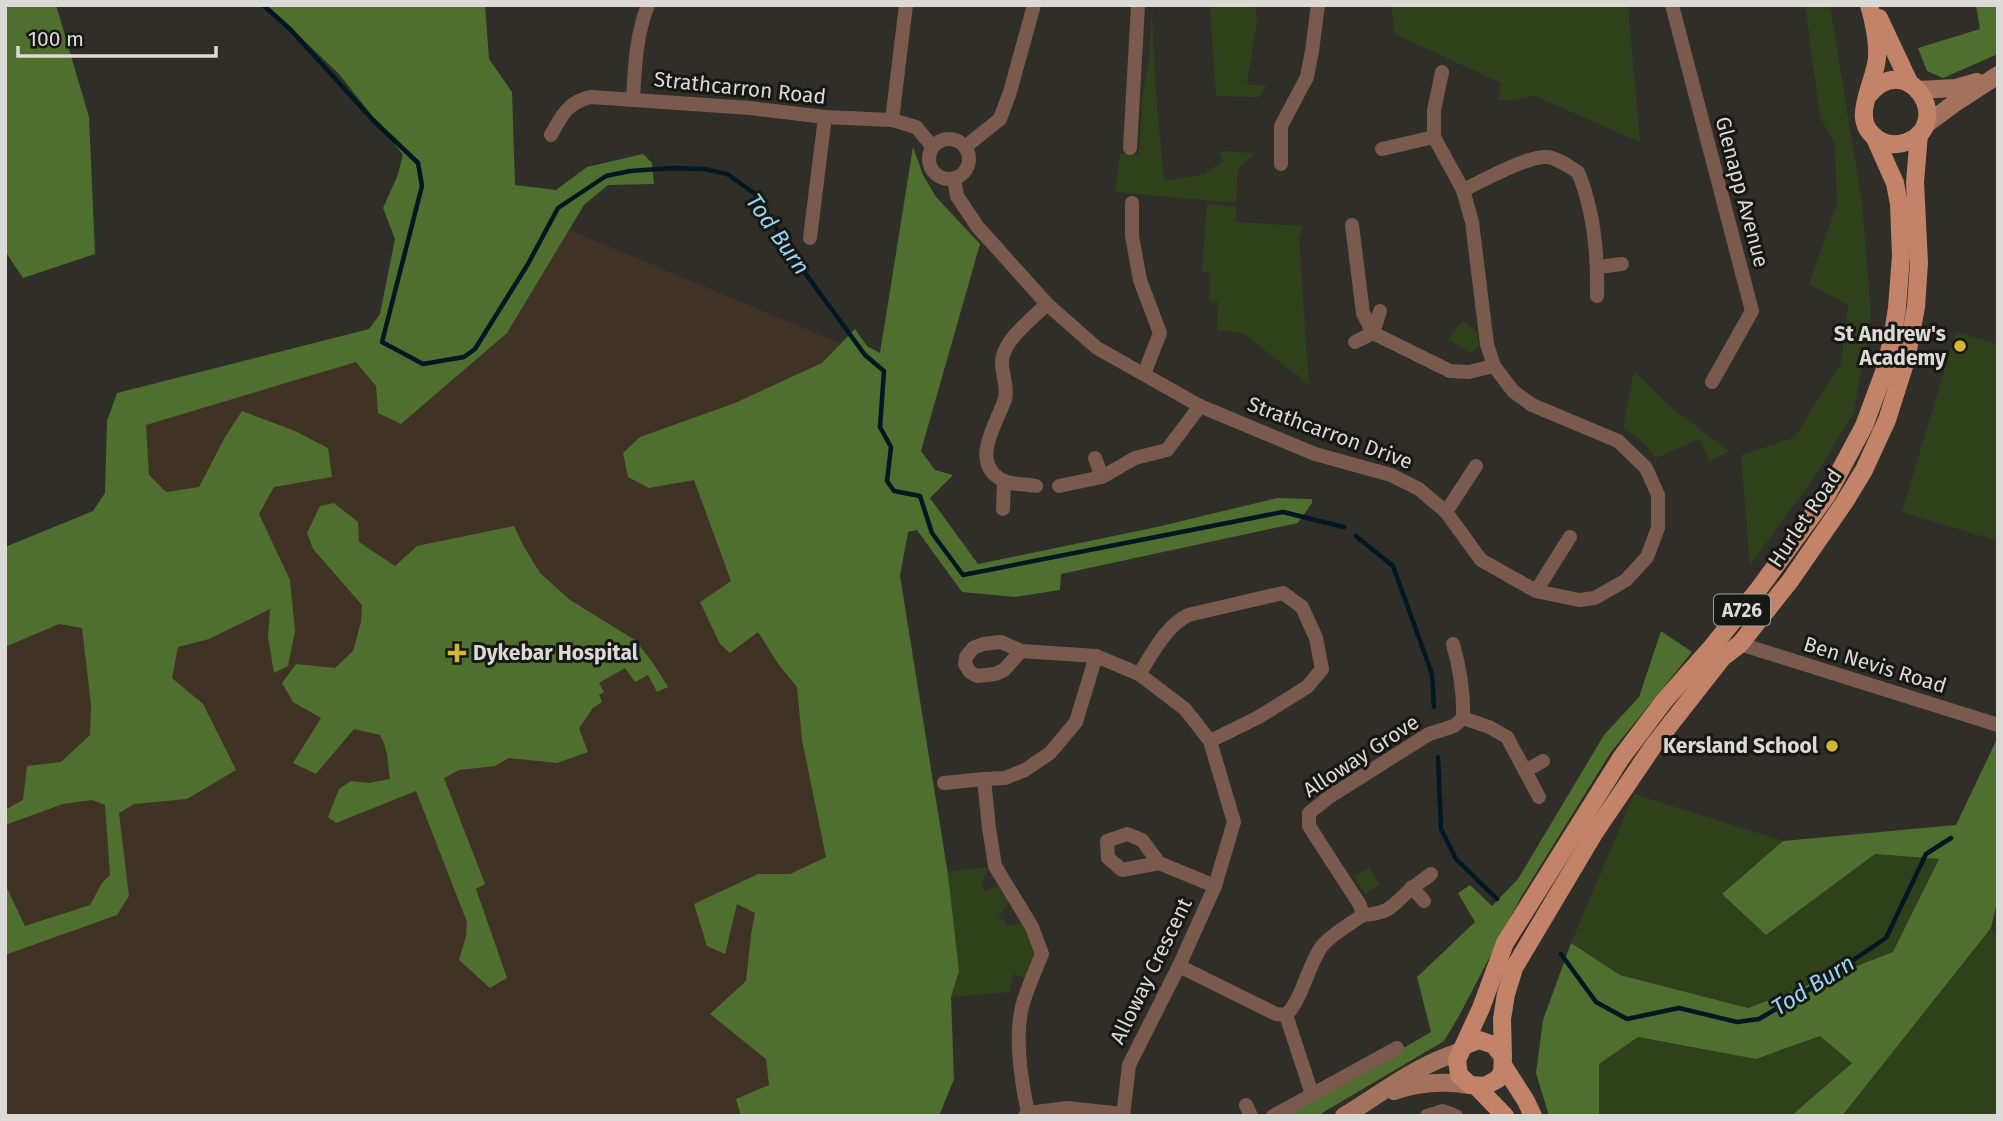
<svg xmlns="http://www.w3.org/2000/svg" width="2003" height="1121" viewBox="0 0 2003 1121" font-family="'Fira Sans',sans-serif">
<style>
.medical{fill:#403325}
.green{fill:#2e411b}
.forest{fill:#4e6f2d}
.lines{fill:none;stroke-linecap:round;stroke-linejoin:round}
.stream{stroke:#001824;stroke-width:4.5}
.street{stroke:#795a4d;stroke-width:14}
.secondary{stroke:#a2725d;stroke-width:18}
.primary{stroke:#c28369;stroke-width:18}
.poi-dot{fill:#d2b635;stroke:#171714;stroke-width:2.5}
.labels{text-anchor:middle;dominant-baseline:central;stroke-width:6;stroke-linejoin:round;paint-order:stroke}
.shield{fill:#171714;stroke:#a0a09c;stroke-width:2}
.shield-label{font-size:19px;font-weight:bold;fill:#dbdad6}
.street-label{font-size:21px;fill:#dbdad6;stroke:#171714}
.poi-label{font-size:21px;font-weight:bold;fill:#dbdad6;stroke:#171714;text-anchor:end}
.water-label{font-size:23px;font-style:italic;fill:#95d6f5;stroke:#171714}
</style>
<rect width="100%" height="100%" fill="#302e28"/>
<path class="medical" d="M426 170 856 350 931 1116H5V572L131 527 128 412 378 336Z"/>
<g class="green">
<path d="M1152 5 1155 83 1164 181 1205 174 1223 161 1219 151 1256 153 1238 168 1236 203 1115 192 1120 154H1139L1143 91 1149 62Z"/>
<path d="M1210 5H1255L1257 19 1247 84 1267 86 1259 97 1216 96Z"/>
<path d="M1391 5H1628L1640 142 1535 96 1513 100H1498L1501 83 1395 34Z"/>
<path d="M1805 5H1830L1862 203 1871 314 1854 412 1818 472 1750 565 1741 455 1794 438 1841 363 1848 305 1809 284 1837 204 1835 144 1820 117Z"/>
<path d="M1207 204 1236 207V222L1303 226 1299 237 1309 385 1243 333 1217 330 1218 302 1209 300 1211 274 1202 272Z"/>
<path d="M1463 321 1477 332 1479 346 1470 353 1448 339Z"/>
<path d="M1956 332 1998 344V541L1902 512Z"/>
<path d="M1634 371 1669 406 1729 451 1710 462 1699 439 1656 458C1646 445 1638 436 1623 429Z"/>
<path d="M1634 794 1783 841 1722 894 1766 934 1875 854 1939 859 1894 952 1748 1008 1620 975 1571 943Z"/>
<path d="M989 867 981 883 985 892 998 886 1008 901 1007 907 998 915 1009 926 1022 922C1034 943 1039 956 1029 979L1014 974 1009 992 951 997 959 971 947 872Z"/>
<path d="M1369 867 1380 884 1365 894 1354 877Z"/>
<path d="M1991 928 1998 937V1116H1842Z"/>
<path d="M1820 1036 1853 1062 1791 1116H1599V1064L1638 1037 1756 1059Z"/>
</g>
<g class="forest">
<path d="M5 5H56L89 117 95 254 23 278 5 251Z"/>
<path d="M267 5H485L489 59 512 92 515 185 556 190 587 167 643 154 652 163 654 184 608 185 584 205 507 333 401 424 378 413 376 386 356 362 146 425 149 475 166 492 199 487 225 437 242 411 295 431 328 448 332 477 274 487 259 514 290 580 295 631 288 666 274 673 268 637 270 609 209 639 178 647 172 678 203 704 236 770 187 799 134 804 119 813 129 896 117 915 5 955V884L25 926 90 905 102 883 110 875 105 805 92 800 63 804 5 825V810L23 800 27 766 61 762 90 735 91 705 82 628 59 624 5 647V547L93 511 105 493 107 421 117 393 369 329 380 314 395 239 383 208 397 177 403 155 339 74Z"/>
<path d="M1976 5H1998V54L1943 78 1927 71 1918 48 1980 29Z"/>
<path d="M913 147 923 175 936 197 980 244 921 451 935 470 953 475 930 498 978 564 1157 527 1277 498 1312 499V503L1298 523 1061 574 1060 590 1015 597 962 592 917 530 908 532 900 576 948 875 959 971 951 997 954 1079 939 1116H741L736 1099 769 1085 766 1059 710 1014 746 981 751 935 755 913 737 904 725 954 707 946 694 904 758 874H790L826 857 802 740 797 687 779 665 758 632 730 653 720 644 700 602 731 581 694 480 649 488 628 477 623 453 640 437 735 403 822 363 855 329 867 346 880 353Z"/>
<path d="M334 503 358 522 359 542 395 566 417 546 514 526 524 547 540 573 570 600 635 640 651 660 668 687 657 692 648 675 635 682 625 668 599 683 604 692 599 695 602 702 593 708 579 728 588 752 557 763 509 758 495 766 459 770 444 778 485 884 476 889 507 978 490 988 459 960 466 936 467 922 416 791 336 823 328 817 339 789 351 781 369 783 390 779C387 760 389 752 380 735L354 729 316 774 293 763 321 718 293 702 282 683 296 664 335 668 353 651 361 622 362 605 313 549 307 533 320 506Z"/>
<path d="M1661 631 1692 652 1611 752 1521 897 1459 1016 1444 1041 1317 1116H1286L1431 1032 1417 977 1475 922 1458 893 1470 885 1492 906 1518 879 1604 735 1639 697Z"/>
<path d="M1996 741H1998V898L1991 928 1842 1116H1791L1852 1063 1820 1036 1756 1059 1638 1037 1599 1064V1116H1549L1536 1073 1543 1020 1571 943 1620 975 1748 1008 1893 952 1939 859 1875 854 1766 935 1722 894 1783 841 1956 825Z"/>
</g>
<g class="lines">
<g class="stream">
<path d="M263 5 290 29 373 120 418 163 422 186 382 342 423 364 464 357 475 349 528 264 558 208 606 176 630 171 673 168 704 169 727 174 754 193 797 262 865 355 884 371 880 427 891 447 887 481 894 491 920 496 932 533 963 575 1283 512 1344 527"/>
<path d="M1356 536 1393 566 1432 674 1434 707"/>
<path d="M1438 757 1441 829 1456 859 1497 899"/>
<path d="M1561 954 1596 1002 1627 1019 1679 1008 1737 1022 1759 1019 1815 986 1886 938 1926 854 1951 838"/>
</g>
<g class="street">
<path d="M1672 5 1752 311 1712 382"/>
<path d="M633 98C635 66 636 35 648 5"/>
<path d="M892 120 906 5"/>
<path d="M551 135C561 116 569 101 591 97L750 108 825 117 892 120 916 127 933 147"/>
<circle cx="949" cy="159" r="20"/>
<path d="M965 147 1000 119 1010 92 1034 5"/>
<path d="M1130 148 1138 5"/>
<path d="M1382 149 1434 137"/>
<path d="M1281 164V126L1307 77 1312 51 1318 5"/>
<path d="M954 179 957 196 977 226 1047 304 1097 348 1200 406 1315 454 1391 475 1419 489 1446 512 1481 560 1536 591 1579 600 1595 598 1626 580 1647 557 1658 528V495L1646 468 1618 441 1532 405 1513 391 1494 366 1487 344 1472 222 1463 190 1434 137V110L1442 72"/>
<path d="M1463 190C1483 181 1526 156 1547 157 1558 158 1569 167 1578 172 1594 211 1598 254 1597 296"/>
<path d="M1132 203V236L1140 280 1160 333 1144 374"/>
<path d="M1352 225 1363 313 1373 333 1450 371 1469 372 1494 366"/>
<path d="M810 238 825 117"/>
<path d="M1598 267 1622 264"/>
<path d="M1355 342 1373 333 1380 311"/>
<path d="M1095 458 1102 477"/>
<path d="M1036 486C1027 484 1013 485 1004 481 968 464 997 423 1005 399 1008 386 1002 375 1002 362 1002 341 1033 318 1047 304"/>
<path d="M1059 486 1102 477 1135 458 1167 450 1200 406"/>
<path d="M1003 509 1004 481"/>
<path d="M1446 512 1476 466"/>
<path d="M1536 591 1570 537"/>
<path d="M1740 644 1998 725"/>
<path d="M1021 651 1004 670 995 674 977 676 970 672 965 664 966 657 973 648 983 644 1001 642 1021 651 1096 656 1139 674 1185 709 1210 741 1234 822 1215 886 1179 966 1129 1065 1123 1116"/>
<path d="M1139 674C1153 653 1165 627 1188 615L1283 593 1302 607 1316 638 1322 669 1307 687 1257 718 1210 741"/>
<path d="M1463 718 1489 727 1507 737 1539 797"/>
<path d="M1525 771 1543 761"/>
<path d="M944 783 984 779"/>
<path d="M1159 863 1142 840 1127 834 1107 841 1108 858 1122 870 1159 863 1215 886"/>
<path d="M1412 887 1424 901"/>
<path d="M1363 915C1392 913 1392 905 1412 888 1418 883 1425 879 1431 874"/>
<path d="M1179 966 1276 1014 1286 1015C1302 1000 1308 965 1322 946 1332 934 1350 924 1363 915L1360 905 1309 826V813L1329 797 1429 734 1454 726 1463 718C1464 693 1460 669 1453 644"/>
<path d="M1286 1015 1312 1094"/>
<path d="M1246 1105 1251 1116"/>
<path d="M1028 1113C1021 1080 1013 1032 1024 1000 1029 984 1036 969 1042 954L1032 927 995 866 989 828 984 779 1005 778 1025 770 1050 753 1076 722 1096 656"/>
<path d="M1025 1116 1028 1113 1067 1108 1123 1114"/>
<path d="M1273 1116 1397 1048"/>
<path d="M1427 1116 1443 1111 1456 1116"/>
</g>
<g class="secondary">
<path d="M1918 90 1956 88 1977 82"/>
<path d="M1925 125 1955 103 1998 75"/>
<path d="M1394 1091C1419 1082 1444 1081 1470 1085"/>
<path d="M1344 1116C1382 1093 1417 1065 1459 1052"/>
</g>
<g class="primary">
<path d="M1879 18 1910 84"/>
<path d="M1867 97C1906 46 1956 123 1907 142 1898 145 1889 145 1881 141 1846 123 1875 85 1877 58 1878 41 1874 22 1869 5"/>
<path d="M1464 1046 1479 1040 1494 1045 1503 1057 1502 1072 1498 1079 1485 1086 1470 1085 1459 1075 1457 1060 1481 1008 1505 943 1621 758 1664 701 1711 648 1758 590 1827 495 1864 426 1884 372 1892 340 1897 308 1901 256 1899 204 1895 183 1874 136"/>
<path d="M1503 1057 1502 1019 1506 994 1514 968 1595 832 1654 745 1723 657 1740 644 1790 581 1844 503 1864 470 1887 420 1906 360 1916 307 1919 263 1915 182 1919 134"/>
<path d="M1503 1065 1526 1101 1533 1116"/>
<path d="M1476 1086 1505 1116"/>
</g>
</g>
<g class="poi-dot">
<circle cx="1960" cy="346" r="7"/>
<path d="M453.5 642.5h7v7h7v7h-7v7h-7v-7h-7v-7h7z"/>
<circle cx="1832" cy="746" r="7"/>
</g>
<g class="labels">
<rect class="shield" x="1714" y="594.5" width="56" height="31" rx="5"/>
<g class="shield-label">
<text x="1742" y="610">A726</text>
</g>
<g class="street-label">
<text transform="translate(740 88) rotate(6)">Strathcarron Road</text>
<text transform="translate(1742 192) rotate(75)">Glenapp Avenue</text>
<text transform="translate(1330 433) rotate(20)">Strathcarron Drive</text>
<text transform="translate(1805 518) rotate(-56)">Hurlet Road</text>
<text transform="translate(1875 665) rotate(17)">Ben Nevis Road</text>
<text transform="translate(1361 756) rotate(-33)">Alloway Grove</text>
<text transform="translate(1151 971) rotate(-64)">Alloway Crescent</text>
</g>
<g class="poi-label">
<text x="1946" y="334">St Andrew's<tspan x="1946" dy="24">Academy</tspan></text>
<text x="473" y="653" text-anchor="start">Dykebar Hospital</text>
<text x="1818" y="746">Kersland School</text>
</g>
<g class="water-label">
<text transform="translate(778 234) rotate(55)">Tod Burn</text>
<text transform="translate(1813 985) rotate(-32)">Tod Burn</text>
</g>
</g>
<rect width="2003" height="1121" fill="none" stroke="#dbdad6" stroke-width="14"/>
<path d="M18 46v10h198v-10" fill="none" stroke="#dbdad6" stroke-width="3.5"/>
<text x="28" y="46" font-size="21" fill="#dbdad6" stroke="#171714" stroke-width="5" paint-order="stroke">100 m</text>
</svg>
